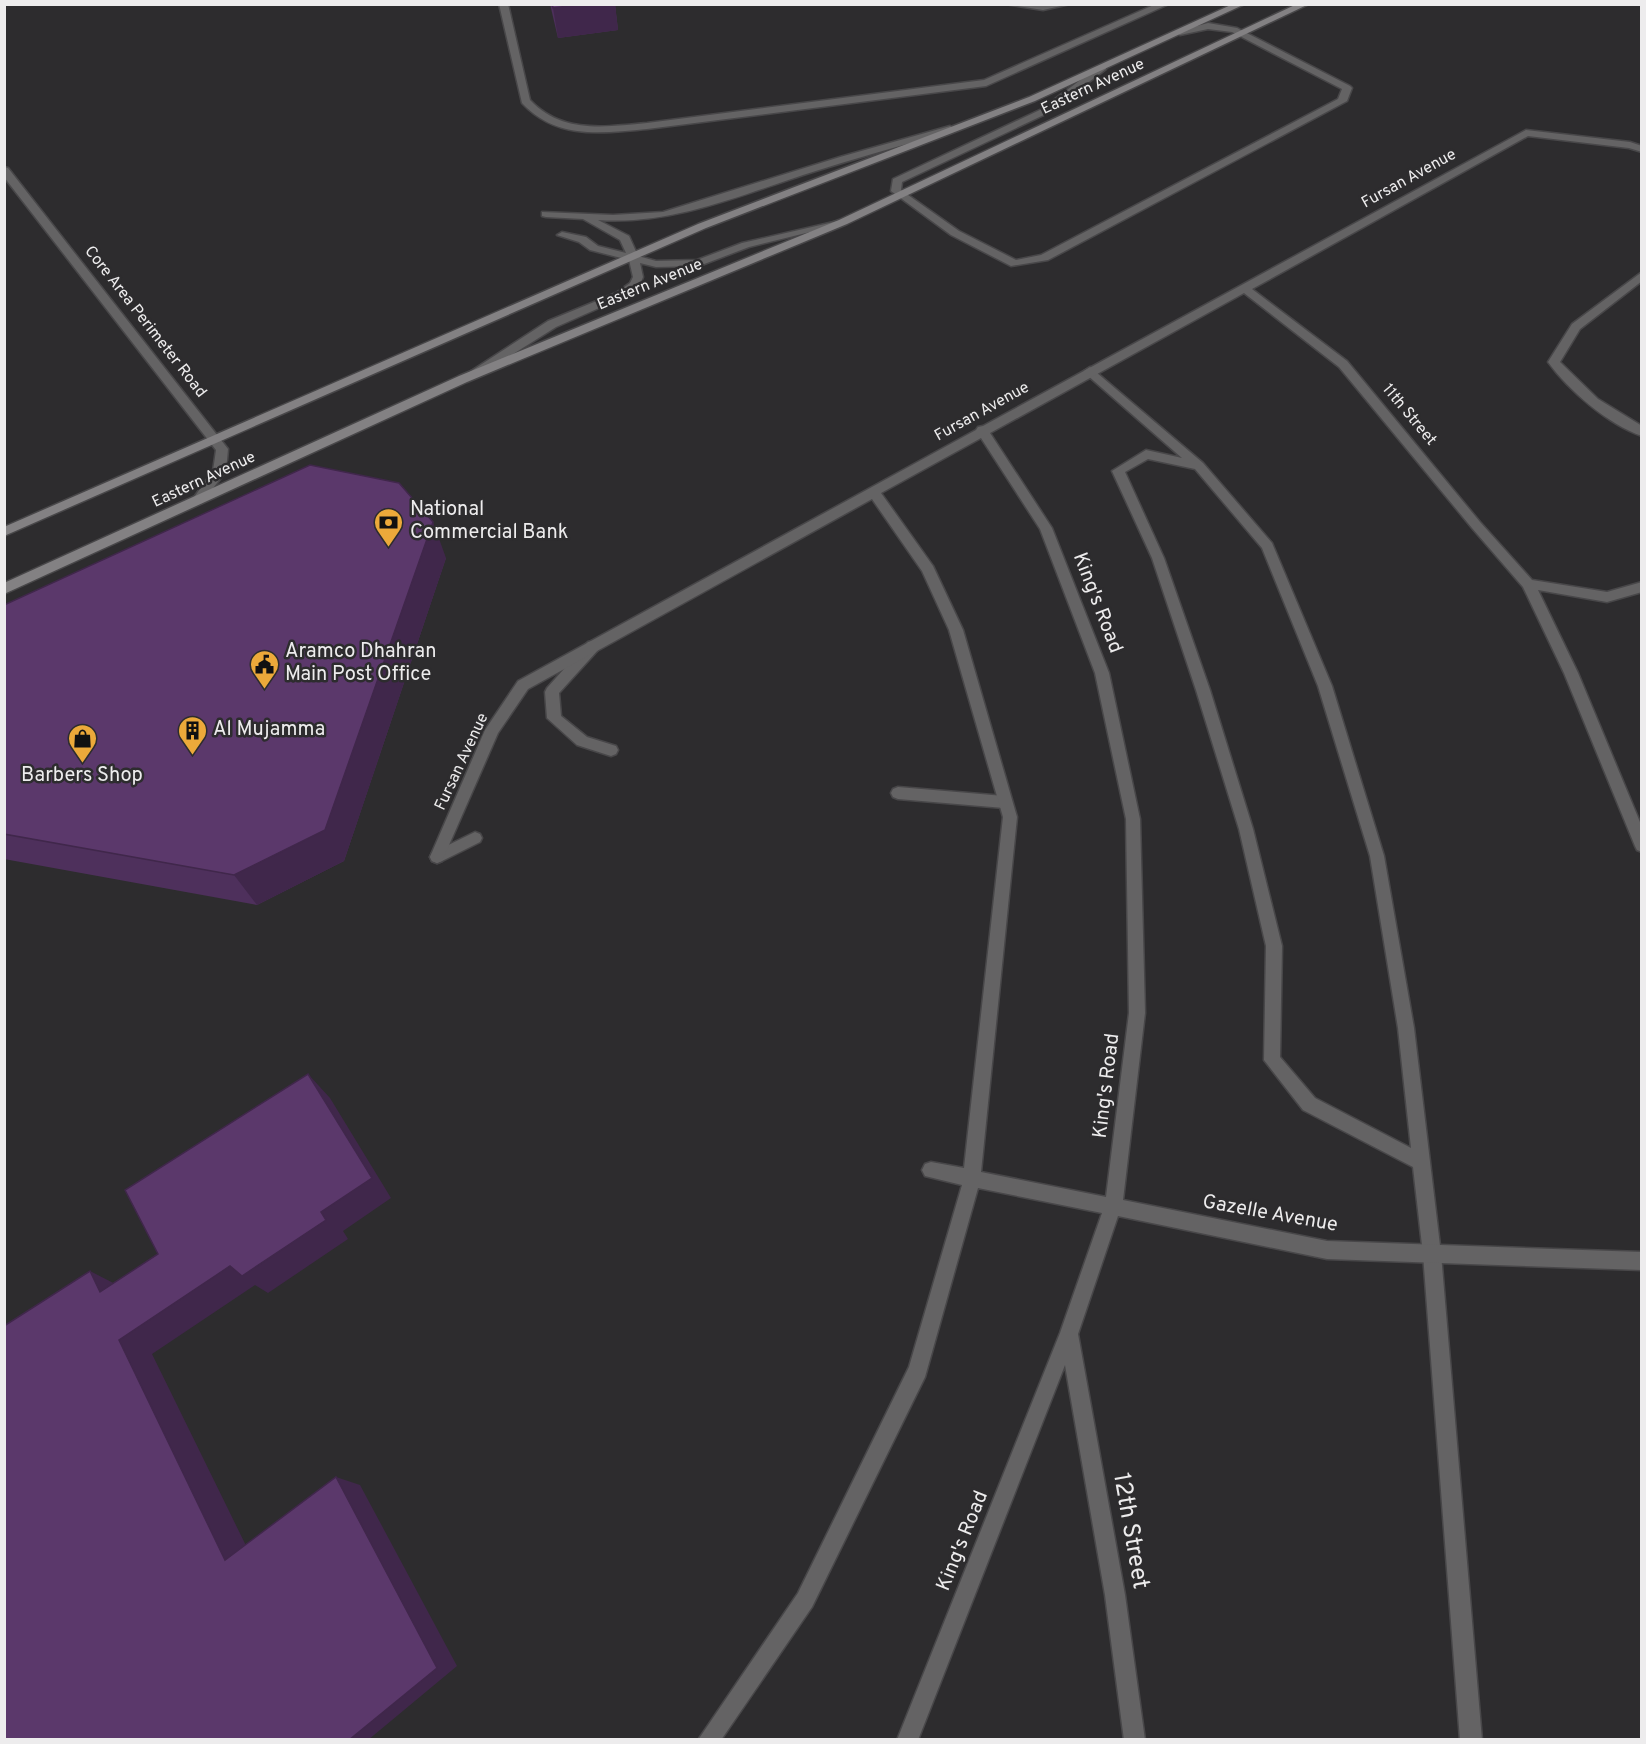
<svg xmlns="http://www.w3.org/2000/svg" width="1646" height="1744" viewBox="0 0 1646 1744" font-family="Overpass,sans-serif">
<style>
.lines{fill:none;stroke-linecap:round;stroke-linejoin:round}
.service-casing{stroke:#484749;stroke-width:3}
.minor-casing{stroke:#484749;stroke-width:3}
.secondary-casing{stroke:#484749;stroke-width:3}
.service{fill:#646364;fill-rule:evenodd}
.minor{fill:#646364;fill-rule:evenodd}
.secondary{fill:#838183;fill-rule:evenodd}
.wall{fill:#4e305c}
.shaded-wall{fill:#40274b}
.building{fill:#5b386b;stroke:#40274b;stroke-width:1.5}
.labels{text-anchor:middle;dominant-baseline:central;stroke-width:5;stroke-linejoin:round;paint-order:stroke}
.far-street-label{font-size:16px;fill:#edeced;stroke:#2d2c2e}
.poi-label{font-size:20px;fill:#edeced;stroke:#2d2c2e;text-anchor:start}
.street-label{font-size:20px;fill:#edeced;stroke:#2d2c2e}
.near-street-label{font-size:24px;fill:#edeced;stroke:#2d2c2e}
</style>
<rect width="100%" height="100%" fill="#2d2c2e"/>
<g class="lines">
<defs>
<g id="service">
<path d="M499 4H508L530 100C562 134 605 127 647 123L984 80 1156 4H1169L986 86 647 129C600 133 557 140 522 103Z"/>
<path d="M1005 4H1070L1043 10Z"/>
<path d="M1208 23 1237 28 1350 86 1352 88 1347 101 1048 260 1011 266 951 235 891 191 893 179 1042 109 1100 65H1106V69L1048 113 902 182 901 190 959 231 1016 260 1041 255 1338 99 1342 89 1232 32 1208 29 1180 35 1175 32Z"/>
<path d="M950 126 955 129 953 131C903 145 853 159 803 175 736 197 670 225 598 220L629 236 638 256 656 261 697 260 742 243 838 221 843 224 749 247 699 266 656 267 640 263 643 277 639 287 624 297 556 327 475 378H467L465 375 548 321 616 293 630 283 633 277 629 260 590 250 579 242 557 235 562 232 586 237 598 246 626 253 620 240 583 219 546 217 542 216V212L613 215 663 212 840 157Z"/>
<path d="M1090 367 1203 463 1272 543 1332 686 1384 856 1414 1028 1441 1254 1482 1740H1460L1423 1254 1413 1167 1303 1110 1264 1060 1266 946 1239 829 1196 690 1152 558 1112 471 1146 450 1182 458 1086 374 1084 371ZM1148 459 1195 469 1262 548 1318 686 1370 856 1398 1028 1411 1148 1315 1098 1280 1057 1282 946 1253 829 1210 690 1164 558 1125 472Z"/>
<path d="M593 641 600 646 598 650 559 693 561 716 587 737 616 746 618 750 616 754 611 756 577 745 547 718 545 692 547 688 588 642Z"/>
<path d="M898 787 1004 796 1009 798 1011 802 1009 806 1004 808 898 799 893 797 891 793 893 789Z"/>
<path d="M475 832 480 834 482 838 480 842 442 861 437 863 432 861 430 857 432 853Z"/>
</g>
<g id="minor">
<path d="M1526 130 1630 142 1642 146V152L1629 148 1528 136 1252 289 1347 361 1480 522 1532 580 1607 592 1642 582V592L1607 602 1538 590 1578 673 1642 827V852L1637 850 1635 846 1564 673 1523 587 1472 528 1339 367 1244 293 990 433 1052 528 1109 673 1140 819 1145 1013 1123 1200 1327 1241 1642 1252V1270L1327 1259 1118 1216 1078 1334 1125 1595 1145 1740H1124L1105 1595 1065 1365 918 1740H897L1060 1333 1102 1213 978 1188 925 1377 812 1607 721 1740H698L798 1593 909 1367 962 1185 925 1176 922 1170 925 1164 931 1162 964 1168 1003 817 949 630 922 571 872 499 528 689 498 733 442 861 437 863 432 861 430 857 485 730 518 681 976 430 978 427 983 426ZM981 438 1040 529 1095 673 1126 819 1129 1013 1106 1197 981 1172 1017 817 963 630 933 566 881 493Z"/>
<path d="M4 167 8 168 228 449 226 471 202 503 198 504 192 500 213 471 216 450 4 177Z"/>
<path d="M1642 272V281L1580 329 1560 362 1598 399 1642 426V436C1609 425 1568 390 1548 362L1572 324Z"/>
</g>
<g id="secondary">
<path d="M1233 4H1245L1035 101 706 228 4 536V527L698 224 1029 97Z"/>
<path d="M1297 4H1309L847 224 467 382 4 594V583L459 376 839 220Z"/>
</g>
</defs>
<use href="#service" class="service-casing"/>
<use href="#minor" class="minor-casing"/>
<use href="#secondary" class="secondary-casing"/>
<use href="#service" class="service"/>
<use href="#minor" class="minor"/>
<use href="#secondary" class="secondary"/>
</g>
<g class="wall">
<path d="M550 4H615L618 30 558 38Z"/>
<path d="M446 558 344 861 257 905 4 859V605Z"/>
</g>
<g class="shaded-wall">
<path d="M583 4H615L618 30 558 38 553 8Z"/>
<path d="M433 522 446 558 344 861 257 905 234 875Z"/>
<path d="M308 1074 330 1098 391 1198 343 1231 348 1239 268 1293 255 1285 152 1354 255 1564 225 1560 119 1340 230 1266 321 1212Z"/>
<path d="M90 1271 123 1288 100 1292Z"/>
<path d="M336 1477 360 1485 457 1666 368 1740H349Z"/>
</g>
<g class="building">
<path d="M552 4H583L553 8Z"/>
<path d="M310 465 399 483 433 522 325 830 234 875 4 834V605Z"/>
<path d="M308 1074 372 1178 321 1212 326 1220 242 1276 230 1266 119 1340 225 1560 336 1477 437 1668 349 1740H4V1326L90 1271 100 1292 158 1254 125 1190Z"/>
</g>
<defs>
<symbol id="bank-pin" viewBox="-11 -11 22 30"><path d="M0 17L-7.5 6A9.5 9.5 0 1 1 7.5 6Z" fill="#eca93a" stroke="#2d2c2e"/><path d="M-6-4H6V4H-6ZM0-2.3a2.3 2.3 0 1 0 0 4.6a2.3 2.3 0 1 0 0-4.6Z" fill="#111"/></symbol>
<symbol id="civic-pin" viewBox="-11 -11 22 30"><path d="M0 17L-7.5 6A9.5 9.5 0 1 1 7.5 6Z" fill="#eca93a" stroke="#2d2c2e"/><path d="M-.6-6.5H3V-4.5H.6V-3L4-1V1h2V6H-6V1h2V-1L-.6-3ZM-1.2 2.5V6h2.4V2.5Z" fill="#111"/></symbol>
<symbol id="building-pin" viewBox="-11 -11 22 30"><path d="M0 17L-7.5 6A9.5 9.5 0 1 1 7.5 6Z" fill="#eca93a" stroke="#2d2c2e"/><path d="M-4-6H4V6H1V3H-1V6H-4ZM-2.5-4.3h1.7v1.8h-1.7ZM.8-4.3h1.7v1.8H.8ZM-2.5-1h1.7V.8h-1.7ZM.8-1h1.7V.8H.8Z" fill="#111"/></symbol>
<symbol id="shop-pin" viewBox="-11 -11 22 30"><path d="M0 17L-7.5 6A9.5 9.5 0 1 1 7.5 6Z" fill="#eca93a" stroke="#2d2c2e"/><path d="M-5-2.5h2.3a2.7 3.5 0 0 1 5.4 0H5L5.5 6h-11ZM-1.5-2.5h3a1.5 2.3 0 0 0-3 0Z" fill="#111"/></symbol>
</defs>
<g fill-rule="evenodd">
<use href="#bank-pin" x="372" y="506" width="33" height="45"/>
<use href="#civic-pin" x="248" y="648" width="33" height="45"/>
<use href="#building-pin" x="176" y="714" width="33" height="45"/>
<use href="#shop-pin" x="66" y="722" width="33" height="45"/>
</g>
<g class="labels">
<g class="far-street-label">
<text transform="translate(1093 87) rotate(-25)">Eastern Avenue</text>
<text transform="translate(1409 179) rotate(-29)">Fursan Avenue</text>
<text transform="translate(650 285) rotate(-22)">Eastern Avenue</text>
<text transform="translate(145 322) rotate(52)">Core Area Perimeter Road</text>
<text transform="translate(982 412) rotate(-29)">Fursan Avenue</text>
<text transform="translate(1409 415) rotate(50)">11th Street</text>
<text transform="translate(204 480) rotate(-25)">Eastern Avenue</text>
<text transform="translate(462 762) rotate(-65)">Fursan Avenue</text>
</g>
<g class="poi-label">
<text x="410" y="510">National<tspan x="410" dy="23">Commercial Bank</tspan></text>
<text x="285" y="652">Aramco Dhahran<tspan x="285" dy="23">Main Post Office</tspan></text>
<text x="213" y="730">Al Mujamma</text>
<text x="82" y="776" text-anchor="middle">Barbers Shop</text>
</g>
<g class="street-label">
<text transform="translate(1097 603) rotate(69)">King's Road</text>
<text transform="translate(1107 1086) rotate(-83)">King's Road</text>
<text transform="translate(1270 1214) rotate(10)">Gazelle Avenue</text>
<text transform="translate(963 1541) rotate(-68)">King's Road</text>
</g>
<g class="near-street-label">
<text transform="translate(1130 1531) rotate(80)">12th Street</text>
</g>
</g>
<rect width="1646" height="1744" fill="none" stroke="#edeced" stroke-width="12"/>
</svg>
